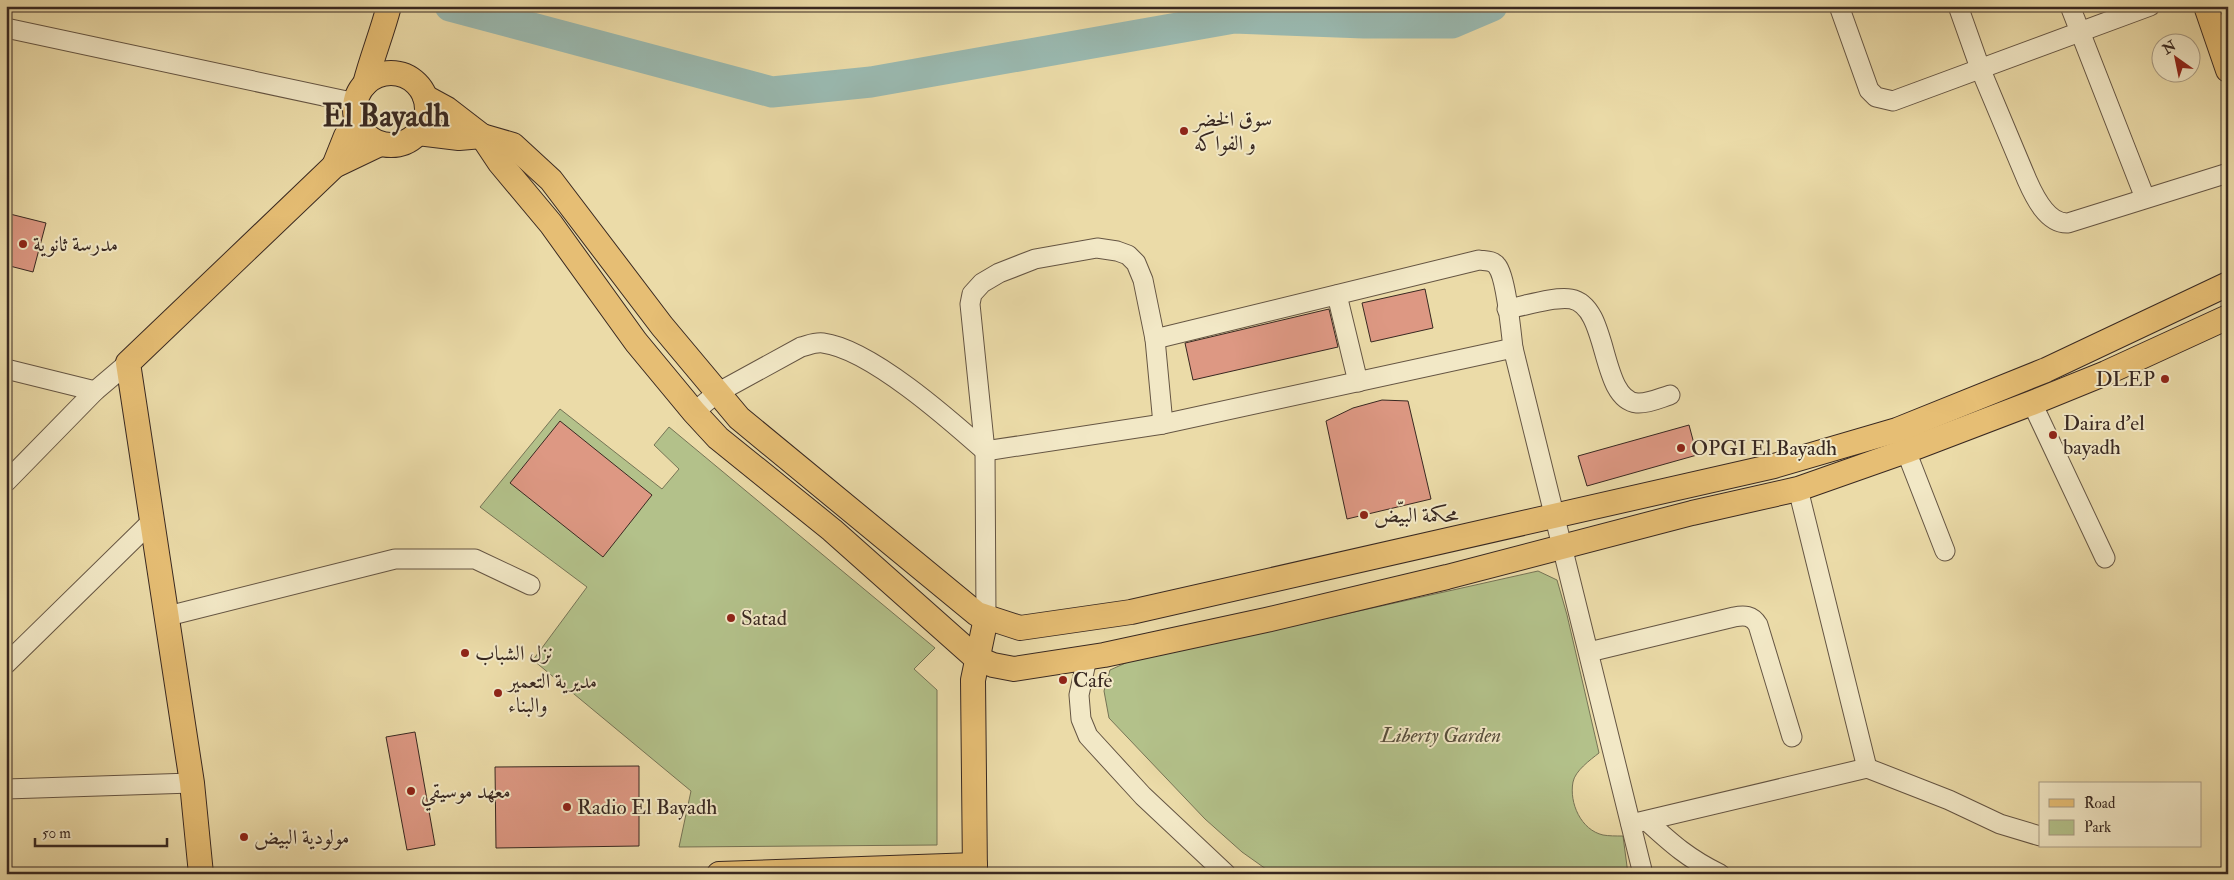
<svg xmlns="http://www.w3.org/2000/svg" width="2234" height="880" viewBox="0 0 2234 880" font-family="'IM FELL Double Pica',Amiri,serif">
<style>
.green{fill:#b3c18a;stroke:#767456}
.lines{fill:none;stroke-linecap:round;stroke-linejoin:round}
.river{stroke:#9ab9b0;stroke-width:31}
.building{fill:#dd9883;stroke:#382821}
.minor-casing{stroke:#655543;stroke-width:21}
.major-casing{stroke:#382821;stroke-width:26}
.minor{stroke:#f2e8c6;stroke-width:19}
.major{stroke:#e6be74;stroke-width:24}
.poi-dot{fill:#8f2418;stroke:#f2e8c6;stroke-width:2}
.labels{text-anchor:middle;dominant-baseline:central;stroke-width:4;stroke-linejoin:round;paint-order:stroke}
.poi-label{font-size:21px;fill:#382821;stroke:#f2e8c6;text-anchor:start}
.park-label{font-size:21px;font-style:italic;fill:#574e3b;stroke:#f2e8c6}
.town-label{font-size:31px;font-weight:bold;fill:#382821;stroke:#f2e8c6}
</style>
<rect width="100%" height="100%" fill="#ebdba8"/>
<filter id="stains"><feTurbulence type="fractalNoise" baseFrequency=".004" numOctaves="4"/><feColorMatrix values="0 0 0 0 .2 0 0 0 0 .09 0 0 0 0 .02 0 0 0 .5 -.17"/></filter>
<radialGradient id="worn" r=".72"><stop offset=".6" stop-color="#630" stop-opacity="0"/><stop offset="1" stop-color="#630" stop-opacity=".3"/></radialGradient>
<g class="green">
<path d="M560 409 662 489 679 469 654 445 669 427 935 648 914 669 937 690V845L679 847 691 791 533 660 587 587 480 507Z"/>
<path d="M1538 571 1557 580 1567 615 1599 753C1590 760 1575 771 1573 782 1569 803 1581 830 1603 835 1609 836 1616 836 1623 836L1628 874H1273L1242 852 1205 819 1109 718 1104 691 1110 670 1139 657 1247 636Z"/>
</g>
<g class="lines">
<path class="river" d="M450 6 772 92 871 82 1234 18 1364 23H1452L1492 6"/>
</g>
<g class="building">
<path d="M6 213 46 223 33 272 6 265Z"/>
<path d="M1425 289 1433 328 1371 342 1362 303Z"/>
<path d="M1329 309 1338 347 1193 380 1185 343Z"/>
<path d="M1382 400 1408 401 1431 499 1347 519 1326 421 1353 408Z"/>
<path d="M560 421 652 495 603 557 510 483Z"/>
<path d="M1689 425 1697 455 1587 486 1578 456Z"/>
<path d="M415 732 435 845 407 850 386 737Z"/>
<path d="M639 766V846L496 848 495 767Z"/>
</g>
<g class="lines">
<defs>
<g id="minor">
<path d="M1839 6 1869 90 1876 97 1893 101 2150 6"/>
<path d="M1958 6 1980 68 2027 180C2034 196 2047 224 2068 223L2228 173"/>
<path d="M2070 6 2145 198"/>
<path d="M6 28 356 103"/>
<path d="M1337 295 1358 382"/>
<path d="M1507 309C1525 306 1554 296 1571 299 1610 306 1599 399 1637 403 1648 404 1660 398 1670 395"/>
<path d="M1155 339 1479 260C1485 261 1493 260 1497 266 1506 277 1511 331 1513 348L1643 874"/>
<path d="M6 369 95 391"/>
<path d="M2032 403 2105 558"/>
<path d="M694 412 717 393 801 347C809 345 815 342 823 343 870 349 949 419 985 451L1163 424 1513 348"/>
<path d="M1901 438 1945 551"/>
<path d="M6 482 95 391 128 363"/>
<path d="M1798 489 1867 768"/>
<path d="M168 616 395 559H475L530 585"/>
<path d="M986 618 985 451 970 304 972 294 982 283 999 273 1035 259 1097 248 1117 251 1128 255 1136 263 1143 280 1155 339 1163 424"/>
<path d="M1589 652 1734 617C1744 615 1752 615 1758 625L1792 737"/>
<path d="M1087 658 1079 695 1081 719 1088 736 1143 796 1226 874"/>
<path d="M6 664 153 520"/>
<path d="M6 789 192 783"/>
<path d="M1647 821C1672 844 1689 859 1720 874"/>
<path d="M1631 824 1867 768 1949 800 2000 824 2040 836"/>
</g>
<g id="major">
<path d="M2206 6 2228 70"/>
<circle cx="391" cy="109" r="36"/>
<path d="M365 84C372 57 382 33 389 6"/>
<path d="M425 97 447 109 482 136 500 163 551 224 636 342 694 412 718 438 832 530 976 658 993 665 1014 669 1104 655 1266 620 1447 577 1692 513 1798 489 1906 451 2032 403 2106 373 2228 317"/>
<path d="M418 133 459 138 482 136 513 145 551 180 662 326 739 418 977 614 1020 628 1131 612 1774 466 1897 430 2046 370 2228 284"/>
<path d="M334 166 346 136 359 125"/>
<path d="M201 874 192 783 128 363 334 166 380 144"/>
<path d="M719 874 975 865"/>
<path d="M975 874 973 680 986 618"/>
</g>
</defs>
<use href="#minor" class="minor-casing"/>
<use href="#major" class="major-casing"/>
<use href="#minor" class="minor"/>
<use href="#major" class="major"/>
</g>
<g class="poi-dot">
<circle cx="1184" cy="131" r="5"/>
<circle cx="23" cy="244" r="5"/>
<circle cx="2165" cy="379" r="5"/>
<circle cx="2053" cy="435" r="5"/>
<circle cx="1681" cy="448" r="5"/>
<circle cx="1364" cy="515" r="5"/>
<circle cx="731" cy="618" r="5"/>
<circle cx="465" cy="653" r="5"/>
<circle cx="1063" cy="680" r="5"/>
<circle cx="498" cy="693" r="5"/>
<circle cx="411" cy="791" r="5"/>
<circle cx="567" cy="807" r="5"/>
<circle cx="244" cy="837" r="5"/>
</g>
<g class="labels">
<g class="poi-label">
<text x="1194" y="119">سوق الخضر<tspan x="1194" dy="24">و الفواكه</tspan></text>
<text x="33" y="244">مدرسة ثانوية</text>
<text x="2155" y="379" text-anchor="end">DLEP</text>
<text x="2063" y="423">Daira d'el<tspan x="2063" dy="24">bayadh</tspan></text>
<text x="1691" y="448">OPGI El Bayadh</text>
<text x="1374" y="515">محكمة البيّض</text>
<text x="741" y="618">Satad</text>
<text x="475" y="653">نزل الشباب</text>
<text x="1073" y="680">Cafe</text>
<text x="508" y="681">مديرية التعمير<tspan x="508" dy="24">والبناء</tspan></text>
<text x="421" y="791">معهد موسيقي</text>
<text x="577" y="807">Radio El Bayadh</text>
<text x="254" y="837">مولودية البيض</text>
</g>
<g class="park-label">
<text x="1441" y="735">Liberty Garden</text>
</g>
<g class="town-label">
<text x="386" y="116">El Bayadh</text>
</g>
</g>
<rect width="2234" height="880" fill="none" stroke="#ebdba8" stroke-width="25"/>
<rect x="8" y="8" width="2219" height="865" fill="none" stroke="#382821" stroke-width="2.5"/>
<rect x="12" y="12" width="2209" height="855" fill="none" stroke="#382821"/>
<rect x="2039" y="782" width="162" height="65" fill="#f2e8c6" stroke="#a89b84"/>
<rect x="2049" y="799" width="25" height="8" fill="#e6be74" stroke="#a89b84"/>
<text x="2084" y="808" font-size="15" fill="#382821">Road</text>
<rect x="2049" y="820" width="25" height="15" fill="#b3c18a" stroke="#a89b84"/>
<text x="2084" y="832" font-size="15" fill="#382821">Park</text>
<g transform="translate(2176 58) rotate(327)"><circle r="24" fill="#f2e8c6" stroke="#a89b84"/>
<path d="M0-4L9 19L0 12L-9 19Z" fill="#8f2418"/>
<text y="-8" font-size="14" font-weight="bold" text-anchor="middle" fill="#382821">N</text>
</g>
<path d="M35 838v8h132v-8" fill="none" stroke="#382821" stroke-width="2.5"/>
<text x="42" y="838" font-size="15" fill="#382821" stroke="#f2e8c6" stroke-width="4" paint-order="stroke">50 m</text>
<rect width="100%" height="100%" filter="url(#stains)"/>
<rect width="100%" height="100%" fill="url(#worn)"/>
</svg>
